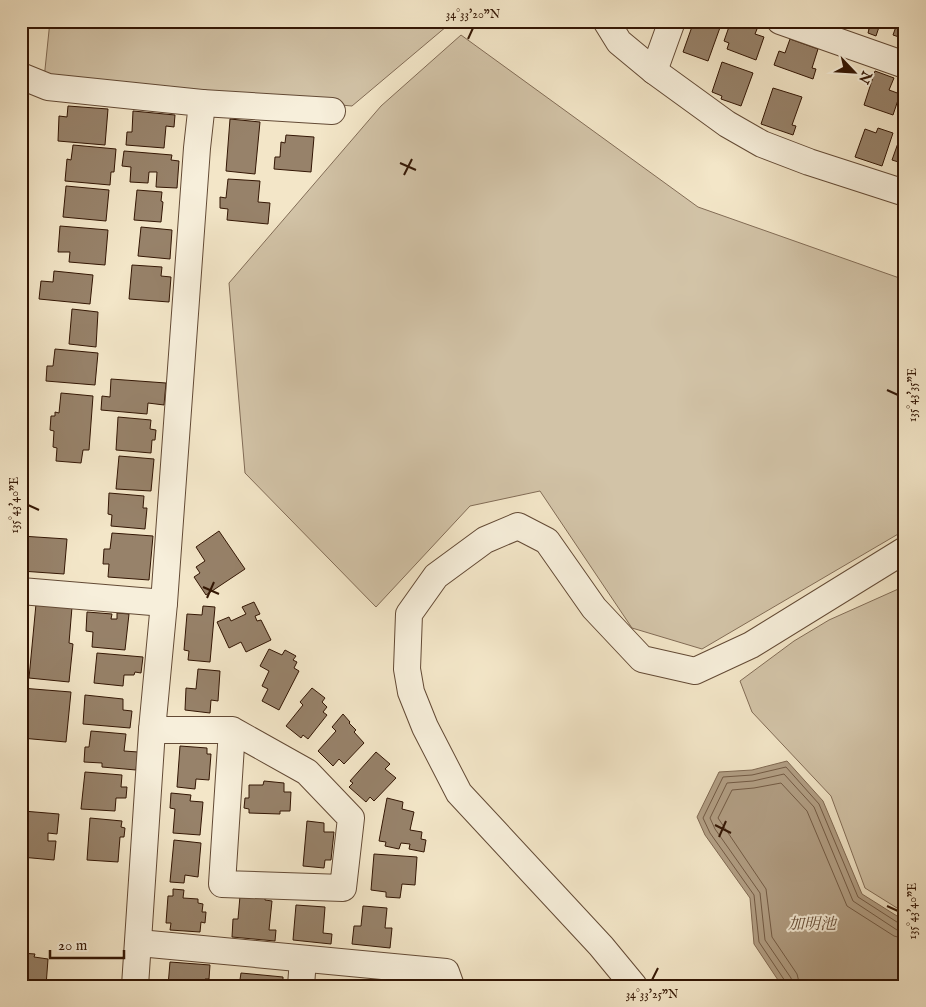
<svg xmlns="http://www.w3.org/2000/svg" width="926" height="1007" viewBox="0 0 926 1007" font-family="'IM FELL English','Noto Serif JP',serif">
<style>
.green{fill:#d2c3a7;stroke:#826c56}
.water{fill:#b29f85;stroke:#7f6851}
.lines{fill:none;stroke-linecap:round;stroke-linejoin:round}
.shore{stroke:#725a44;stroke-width:1}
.building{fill:#97826a;stroke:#331604}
.minor-casing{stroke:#634a35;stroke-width:28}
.minor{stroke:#f7efdb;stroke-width:26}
.ticks{fill:none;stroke:#331604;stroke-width:2}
.labels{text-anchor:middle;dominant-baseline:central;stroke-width:4;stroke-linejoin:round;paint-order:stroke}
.water-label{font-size:16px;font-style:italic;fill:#664d38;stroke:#f7efdb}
.neatline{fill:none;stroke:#331604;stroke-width:2}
.ticks-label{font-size:12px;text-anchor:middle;fill:#331604}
</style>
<rect width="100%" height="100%" fill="#f3e6c8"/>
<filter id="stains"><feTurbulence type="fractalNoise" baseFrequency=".004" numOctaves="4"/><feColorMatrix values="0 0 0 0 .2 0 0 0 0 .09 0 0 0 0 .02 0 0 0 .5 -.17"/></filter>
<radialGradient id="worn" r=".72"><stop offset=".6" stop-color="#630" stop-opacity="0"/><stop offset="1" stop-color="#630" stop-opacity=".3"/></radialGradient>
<g class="green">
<path d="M50 21H453L352 106 44 79Z"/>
<path d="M461 35 698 207 905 280V530L702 649 632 628 540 491 470 506 376 607 245 473 229 283 381 106Z"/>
<path d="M905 586V913L865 888 831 796 752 712 740 681 794 641 829 620Z"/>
</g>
<path class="water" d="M787 761 823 801 862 894 905 921V986H782L754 944 750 898 705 835 697 817 719 772 752 770Z"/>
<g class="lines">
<g class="shore">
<path d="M786 986 785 981 759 942 754 895 710 833 703 818 723 777 752 775 786 767 819 804 858 897 900 924 905 925"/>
<path d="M793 986 791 978 765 940 760 893 715 829 710 818 727 783 753 781 784 774 814 807 853 901 897 930 905 931"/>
<path d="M800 986 797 974 772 937 766 889 718 818 732 790 754 788 781 783 807 811 847 906 894 936 905 939"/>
</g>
</g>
<g class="building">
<path d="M694 21 722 22 708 61 683 52Z"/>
<path d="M731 21H736L757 29 755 34 764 37 756 60 727 49 729 43 724 41Z"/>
<path d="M855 21H881L876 36 868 33 869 29 854 24Z"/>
<path d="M898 21H905V39L893 35Z"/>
<path d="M790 39 818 49 812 68 816 69 813 79 774 65 779 51 785 53Z"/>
<path d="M722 62 753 73 741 106 721 99 722 96 712 92Z"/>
<path d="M875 71 894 78 889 90 900 94 893 115 864 105Z"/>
<path d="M773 88 802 97 792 125 796 126 793 135 761 124Z"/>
<path d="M68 106 108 109 105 145 58 141 59 116 67 117Z"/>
<path d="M133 111 175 115 174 127 166 126 164 148 126 145 127 132H132Z"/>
<path d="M230 119 260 122 255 174 226 171Z"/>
<path d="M878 128 893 133 882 166 855 157 865 129 876 133Z"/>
<path d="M903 129 905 130V164L892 160Z"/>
<path d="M286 135 314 137 311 172 274 169 275 157H280L281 142 285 143Z"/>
<path d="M73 145 116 149 114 172H111L110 185 65 181 67 159 71 160Z"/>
<path d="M124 151 172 155 171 160 179 161 177 188 156 187 157 172H149L148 183 130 182 131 167 122 166Z"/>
<path d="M228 179 260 181 258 202 270 203 268 224 227 220 228 209 220 208V197L226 198Z"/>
<path d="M66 186 109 190 106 221 63 217Z"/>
<path d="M137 190 162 192 161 201 163 202 161 222 134 220Z"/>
<path d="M60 226 108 230 105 265 69 262 70 252H58Z"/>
<path d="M141 227 172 230 170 259 138 256Z"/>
<path d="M132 265 162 267 161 276 171 277 169 302 129 299Z"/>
<path d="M54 271 93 275 90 304 39 299 41 281 53 282Z"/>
<path d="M72 309 98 312 96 347 69 344Z"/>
<path d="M55 349 98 353 95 385 46 381 47 366H53Z"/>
<path d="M111 379 166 383 164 405 148 403 147 414 101 410 102 396 110 397Z"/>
<path d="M61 393 93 396 89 450H83L81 463 56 461 57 448 53 447 54 431 50 430 51 416H55V412L59 413Z"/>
<path d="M118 417 151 420 150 429 156 430 155 440H152L151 453 116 450Z"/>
<path d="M119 456 154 459 151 491 116 489Z"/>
<path d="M109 493 144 496 143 508H147L145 529 111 526 112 515 108 514Z"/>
<path d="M219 531 245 569 206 595 194 577 200 573 196 567 205 561 196 547Z"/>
<path d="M112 533 153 536 149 580 108 577 109 564H103L104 549H110Z"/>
<path d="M21 536 67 539 64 574 21 571Z"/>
<path d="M254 602 260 614 255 616 257 621 261 620 271 640 246 652 241 642 229 648 217 622 229 617 231 621 246 614 242 607Z"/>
<path d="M36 604 72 607 69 643 73 644 69 682 29 678Z"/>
<path d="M203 606 215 607 210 662 188 660 189 651 184 650 187 614 202 615Z"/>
<path d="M87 612 112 614 111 619H117V613L129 614 125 650 92 647 93 632 86 631Z"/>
<path d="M269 649 282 655 285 650 296 656 293 660 297 662 294 668 299 671 279 710 262 701 268 689 262 686 269 671 260 666Z"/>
<path d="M97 653 143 657 141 673 135 672 134 675H124L123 686 94 683Z"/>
<path d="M198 669 220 671 218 701 211 700 210 713 185 710 186 688 196 689Z"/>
<path d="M21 688 71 692 66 742 21 738Z"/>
<path d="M312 688 325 698 322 702 327 707 323 712 327 715 308 739 303 735 301 738 286 726 303 705 300 702Z"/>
<path d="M85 695 123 699V710L132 711 130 728 83 724Z"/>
<path d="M343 714 350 722 349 723 356 730 354 732 364 743 344 764 339 759 333 766 318 751 336 731 332 727Z"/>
<path d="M91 731 126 734 124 751 138 752 136 770 102 767V763L84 762 85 747H89Z"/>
<path d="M180 746 207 748V754H211L209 780 196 779 195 789 177 787Z"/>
<path d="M376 752 390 764 385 769 396 778 374 801 370 797 366 802 349 787 353 783 350 781Z"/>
<path d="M85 772 122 775 121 787H127L126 798H116L115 811 81 809Z"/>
<path d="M264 781 284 783V792H291L290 811H280V814L249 813V809L244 808 245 798H249V785H263Z"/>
<path d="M171 793 191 795 190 801 203 802 200 835 173 833 175 809 170 808Z"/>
<path d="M387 798 403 802 402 809 414 812 410 830 422 832 421 839 426 840 424 852 409 849 410 844 401 843 399 849 385 846 386 842 379 841Z"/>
<path d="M23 811 59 814 57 834 48 833V841H56L54 860 21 857Z"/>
<path d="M90 818 122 821 121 827 125 828 124 837H120L118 862 87 860Z"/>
<path d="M307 821 324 823V832H334L331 860H325L324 868 303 866Z"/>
<path d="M174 840 201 843 198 877 185 875 184 883 170 882Z"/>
<path d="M374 854 417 857 415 885 402 884 400 898 386 897V892L371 890Z"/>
<path d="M173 889 184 890 183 898 198 899V903L203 904 202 912H206L205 923 201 922 200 932 170 930 171 923H166L168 896H173Z"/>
<path d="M240 896 265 898V900L272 901 269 930H276L275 941 232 937 233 919H238Z"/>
<path d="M296 905 325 907 323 933 332 934 331 944 293 940Z"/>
<path d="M363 906 387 908 385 928H392L390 948 352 944 354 926H361Z"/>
<path d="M21 953 35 954 34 957 48 959 46 986H21Z"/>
<path d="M170 962 210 965 209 979H205L204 986H168Z"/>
<path d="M241 973 283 977V986H239Z"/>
<path d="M355 982 394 986H355Z"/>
</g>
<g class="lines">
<defs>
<g id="minor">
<path d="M606 21 619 42 654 71 727 124 762 144 809 162 905 193"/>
<path d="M780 21 905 65"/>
<path d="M654 71 672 21"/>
<path d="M21 76 48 87 202 103 197 148 164 603 152 730 135 986"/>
<path d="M202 103 332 111"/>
<path d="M21 591 164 603"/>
<path d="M152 730H232L307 772 351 818 343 888 222 884 232 730"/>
<path d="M139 943 446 972 451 986"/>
<path d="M301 986 303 959"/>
<path d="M634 986 601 946 459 793 425 727 411 692 407 669 409 614 436 576 485 540 518 526 547 541 594 608 642 659 695 671 751 645 905 550"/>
</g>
</defs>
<use href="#minor" class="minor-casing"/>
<use href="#minor" class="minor"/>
</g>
<path class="ticks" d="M468 39 473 28M400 163 416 170M404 175 412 159M887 390 898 395M28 505 39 510M203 587 219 594M207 598 214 582M715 825 731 833M719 837 726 821M887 906 898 911M652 980 658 968"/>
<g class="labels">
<g class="water-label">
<text x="812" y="925">加明池</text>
</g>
</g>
<rect width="926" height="1007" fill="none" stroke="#f3e6c8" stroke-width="55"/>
<g transform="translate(854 72) rotate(115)" stroke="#f7efdb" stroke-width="4" paint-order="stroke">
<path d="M0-4L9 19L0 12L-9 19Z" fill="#331604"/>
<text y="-8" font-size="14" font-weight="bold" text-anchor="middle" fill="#331604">N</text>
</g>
<path d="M50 950v8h74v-8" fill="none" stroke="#331604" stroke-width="2.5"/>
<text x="58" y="950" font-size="15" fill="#331604" stroke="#f7efdb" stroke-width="4" paint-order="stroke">20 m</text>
<rect x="28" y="28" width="870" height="952" class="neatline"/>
<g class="ticks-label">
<text x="473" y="18">34°33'20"N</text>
<text transform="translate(912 395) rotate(-90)" y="4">135°43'35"E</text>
<text transform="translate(14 505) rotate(-90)" y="4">135°43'40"E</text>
<text transform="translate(912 911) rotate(-90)" y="4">135°43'40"E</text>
<text x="652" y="998">34°33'25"N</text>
</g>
<rect width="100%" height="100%" filter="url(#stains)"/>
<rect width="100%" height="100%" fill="url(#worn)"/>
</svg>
